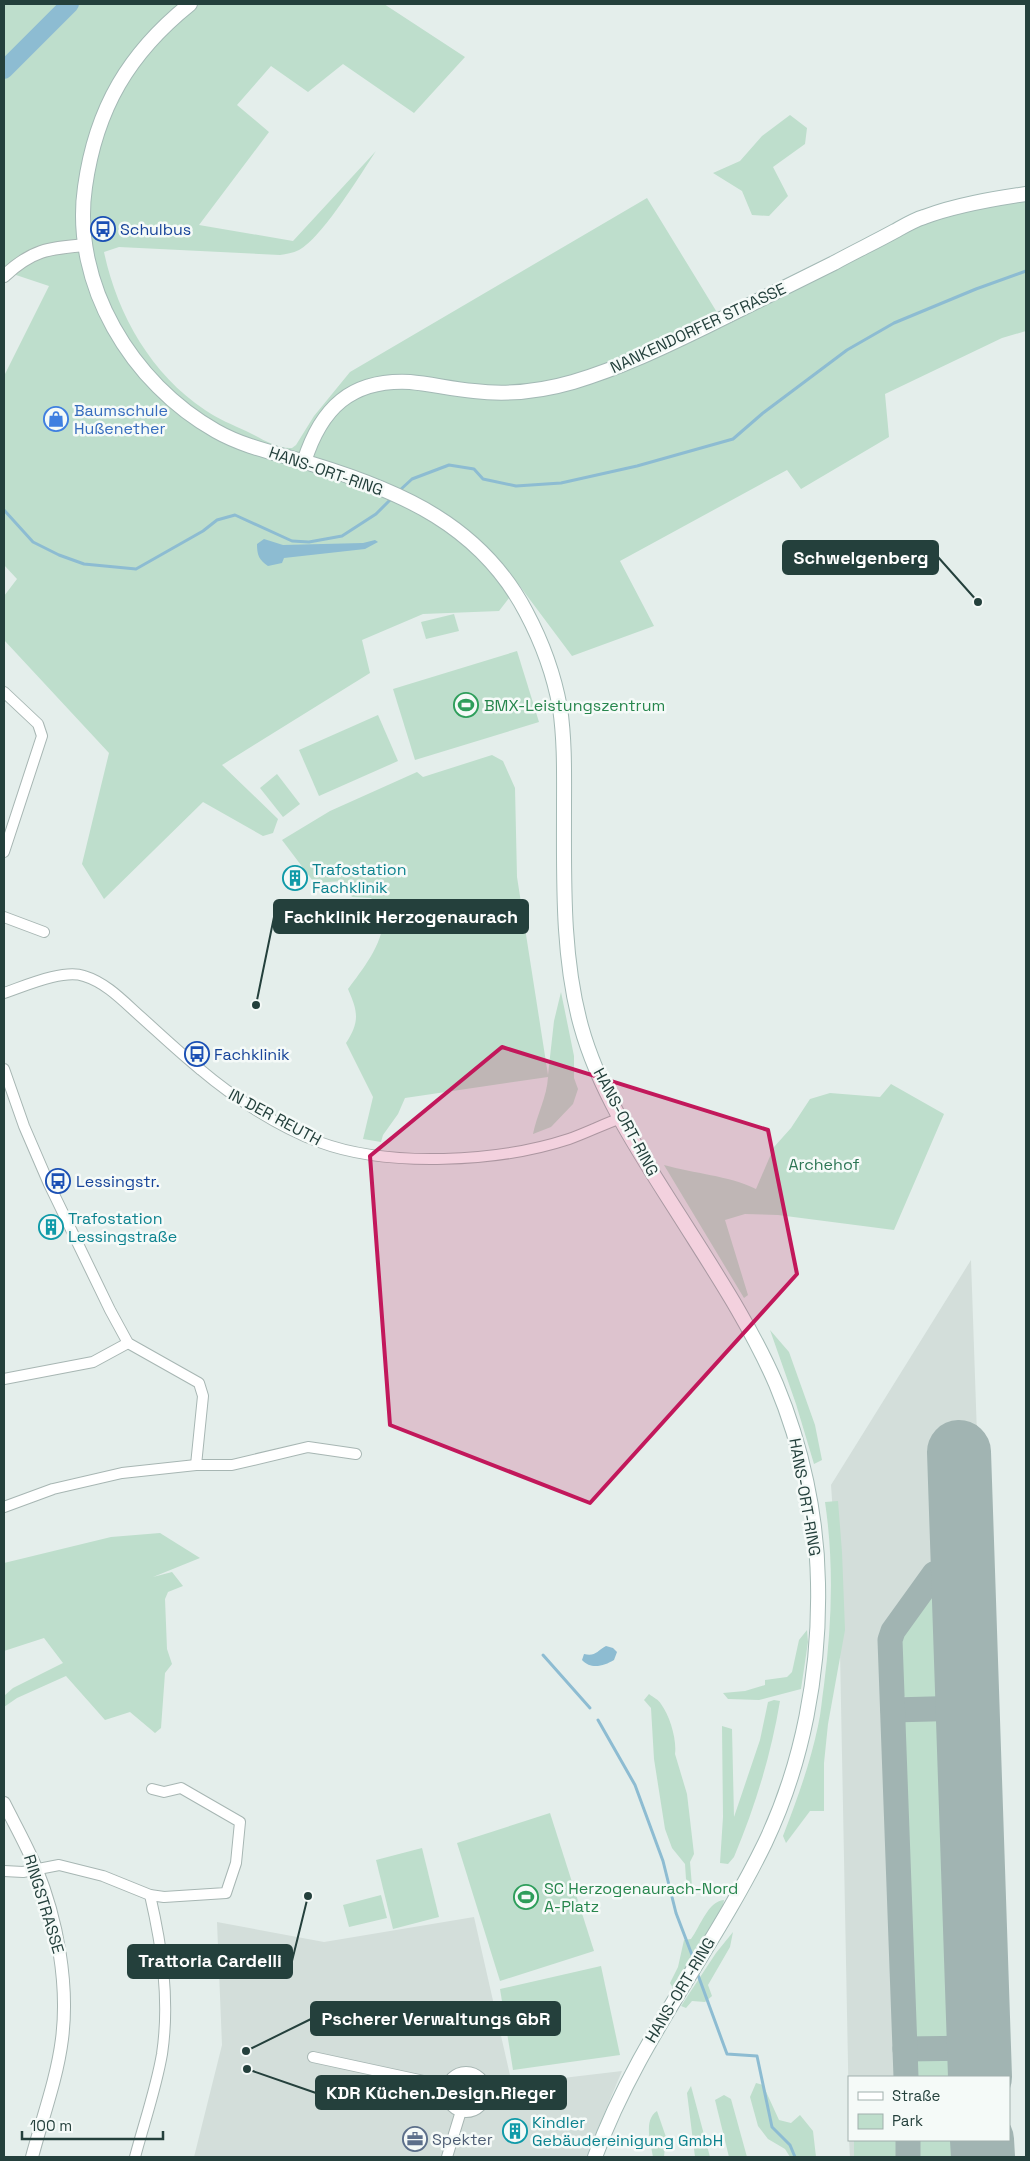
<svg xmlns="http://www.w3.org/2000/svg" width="1030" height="2161" viewBox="0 0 1030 2161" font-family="'Space Grotesk',sans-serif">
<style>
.built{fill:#d3deda}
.green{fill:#bedecc}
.water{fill:#8dbcd2}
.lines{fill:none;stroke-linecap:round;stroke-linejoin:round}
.stream{stroke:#8dbcd2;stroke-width:3}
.river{stroke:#8dbcd2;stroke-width:18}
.taxiway{stroke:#a1b4b2;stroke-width:25}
.runway{stroke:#a1b4b2;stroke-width:64}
.minor-casing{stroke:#a7b6b3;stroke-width:12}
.tertiary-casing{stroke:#a7b6b3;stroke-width:14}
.secondary-casing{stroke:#a3b9b5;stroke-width:16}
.minor{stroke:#fff;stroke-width:10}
.tertiary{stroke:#fff;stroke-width:12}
.secondary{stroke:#fff;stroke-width:14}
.marked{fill:#c2185b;fill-opacity:0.2;stroke:#c2185b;stroke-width:4;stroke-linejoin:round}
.labels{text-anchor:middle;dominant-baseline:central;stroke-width:5;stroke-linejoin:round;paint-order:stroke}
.transit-label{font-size:16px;fill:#164399;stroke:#f5faf8;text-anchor:start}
.street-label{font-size:16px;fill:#24403c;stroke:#f5faf8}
.shop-label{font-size:16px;fill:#366cbe;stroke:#f5faf8;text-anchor:start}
.leisure-label{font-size:16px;fill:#27864d;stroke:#f5faf8;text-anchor:start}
.culture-label{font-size:16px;fill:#0d838f;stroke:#f5faf8;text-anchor:start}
.park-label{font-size:16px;fill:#2e7655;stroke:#f5faf8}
.service-label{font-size:16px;fill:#4e5e75;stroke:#f5faf8;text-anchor:start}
.leader{fill:none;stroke:#24403c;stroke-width:2}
.callout-dot{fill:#24403c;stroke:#f5faf8;stroke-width:2}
.callout{fill:#24403c;stroke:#24403c;stroke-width:2}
.callout-label{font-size:18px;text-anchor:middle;font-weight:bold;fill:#fff}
</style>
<rect width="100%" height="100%" fill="#e4eeeb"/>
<g class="built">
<path d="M971 1260 999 2077H849V2116L839 1600 831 1485Z"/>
<path d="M474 1917 512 2084 622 2071 596 2133 589 2157H194L222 2045 217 1922 324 1942Z"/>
<path d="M849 2140H1001L1002 2157H850Z"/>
</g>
<g class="green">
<path d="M4 4H384L465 57 414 113 343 64 308 92 271 66 237 105 269 132 199 225 293 241 376 151C360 175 322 238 299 250 293 253 286 254 280 255L119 247 104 252C117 314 151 374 205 410 218 419 233 425 246 431 261 438 276 449 292 448L296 445 314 416 350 372 647 198 718 314 929 211 1026 195V331L1002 338 885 394 889 437 801 489 787 470 620 561 654 626 572 656 519 585 499 611 423 614 362 640 370 673 222 765 278 819 273 833 263 836 203 802 104 899 82 864 109 753 4 640V596L17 579 4 565V376L49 286 4 271Z"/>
<path d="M790 115 807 128 805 144 773 167 788 196 769 216 752 215 742 191 713 173 740 161 762 136Z"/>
<path d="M454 614 459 631 426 639 421 622Z"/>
<path d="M517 651 539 722 415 760 393 689Z"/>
<path d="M378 715 398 761 319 796 299 750Z"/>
<path d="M492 755 503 761 515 788 517 877 548 1075 554 1021 561 992 574 1056V1078L578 1089 573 1104 551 1127 533 1134C537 1114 547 1097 548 1077L405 1098 398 1114 383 1135 381 1142 363 1139 373 1097 346 1043C360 1021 358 1012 348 989 362 970 384 943 383 918 382 910 376 904 371 898L352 897 343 881 328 882 316 885 282 840 330 811 417 772 423 777Z"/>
<path d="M277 774 300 804 283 817 260 788Z"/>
<path d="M891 1084 944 1114 894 1230 778 1215 745 1214 725 1220 748 1295 744 1298 664 1165C695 1174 727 1175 756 1189L774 1147 791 1128 810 1099 830 1093 880 1097Z"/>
<path d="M770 1330 789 1352 815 1425 822 1460 814 1464 796 1404Z"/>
<path d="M838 1501 842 1552 845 1630 828 1724 824 1763V1811H810L786 1843 783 1836C797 1800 810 1764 818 1726 821 1713 822 1698 824 1685 832 1623 834 1563 825 1502Z"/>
<path d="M160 1533 200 1558 153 1577 172 1572 183 1586 168 1592 165 1599 167 1649 172 1664 165 1673 161 1728 155 1733 130 1712 105 1720 66 1676 17 1698 4 1707V1696L13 1688 63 1663 44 1638 4 1651V1563L111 1537Z"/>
<path d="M938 1589C943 1593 946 1597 948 1604 952 1615 953 1679 948 1688 943 1697 935 1701 926 1702 915 1703 906 1699 899 1691L896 1637 929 1590Z"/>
<path d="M807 1630 808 1642 801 1689 759 1700 728 1699 723 1693 745 1691 765 1685V1680L787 1677 792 1672 799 1640Z"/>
<path d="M649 1694C653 1697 659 1700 661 1704 670 1716 677 1740 675 1754L687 1794 694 1854 690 1862 692 1886 686 1879 685 1864 672 1848 665 1829 654 1759 651 1708 644 1700Z"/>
<path d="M774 1700 780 1701C771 1755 755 1807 734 1857L728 1864 720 1863 723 1817 722 1726 732 1729 734 1817 760 1740 768 1702Z"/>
<path d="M919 1713C937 1713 947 1720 954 1737L964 2013C958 2044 922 2056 909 2024L897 1738C899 1724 907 1718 919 1713Z"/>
<path d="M550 1813 594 1951 500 1981 457 1843Z"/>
<path d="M422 1848 439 1917 393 1929 376 1860Z"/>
<path d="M381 1895 387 1918 349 1927 343 1905Z"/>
<path d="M724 1900 723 1906 673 1988 670 1983 678 1967 684 1940 691 1939C700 1927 708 1901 724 1900Z"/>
<path d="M733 1932 730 1947 708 1985 712 1996 705 2002 692 2001 686 2008 681 2006 716 1953Z"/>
<path d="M601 1966 620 2055 513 2070 500 1989Z"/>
<path d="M939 2052C955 2055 960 2062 965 2077H911C910 2059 922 2053 939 2052Z"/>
<path d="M756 2083 763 2085 779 2120 791 2123 800 2115 813 2131 816 2157H790L785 2149 768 2139 758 2126 750 2097Z"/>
<path d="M691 2086 710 2157H711H695L687 2093Z"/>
<path d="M724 2095 731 2099 747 2157H729L715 2100Z"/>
<path d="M657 2111 666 2137 664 2157H653C651 2143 643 2120 657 2111Z"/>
<path d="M854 2140H898L899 2157H854Z"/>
<path d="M912 2140H967L968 2157H913Z"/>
</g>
<g class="water">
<path d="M264 539 283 545 363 543 375 540 378 542 365 549 284 558 282 563 268 566C259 560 257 555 257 544Z"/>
<path d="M606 1646 613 1648 617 1652 614 1660C604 1666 591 1670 582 1660L584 1654C595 1657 597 1651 606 1646Z"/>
</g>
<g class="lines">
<g class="stream">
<path d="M399 491 412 479 449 465 474 469 483 479 516 486 561 483 637 466 733 439 763 413 847 350 894 323 976 289 1026 271"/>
<path d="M4 510 33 542 59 555 84 564 136 569 203 531 217 520 235 515 292 541 309 542 342 536 376 514 393 497"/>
<path d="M543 1655 590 1708"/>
<path d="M598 1720 635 1785 663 1861 676 1913 692 1955"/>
<path d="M698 1975 727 2054 757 2056 772 2127 790 2145 795 2157"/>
</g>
<path class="river" d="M4 70 70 4"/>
<g class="taxiway">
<path d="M893 1710 968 1708"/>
<path d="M905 2049 979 2048"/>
<path d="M906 2077 890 1640 893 1631 934 1574 963 1570"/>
<path d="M908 2140V2157"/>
</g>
<g class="runway">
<path d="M959 1452 980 2077"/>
<path d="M982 2140 983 2157"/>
</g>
<defs>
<g id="minor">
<path d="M4 692 38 724 42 736 4 852"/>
<path d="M4 917 44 932"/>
<path d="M4 993C25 986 63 969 84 976 107 983 124 1002 141 1017 161 1035 180 1053 201 1070 234 1098 279 1127 319 1142 389 1168 499 1162 569 1139 586 1133 604 1124 621 1118"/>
<path d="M4 1069 24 1126 49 1184 110 1310 128 1343 199 1383 203 1396 196 1465"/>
<path d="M4 1379 93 1362 128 1343"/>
<path d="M4 1507 53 1489 122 1473 196 1465H232L308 1447 356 1454"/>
<path d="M4 1871 23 1872 59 1865 103 1876 150 1895 164 1897 226 1893 236 1863 240 1822 181 1788 164 1792 152 1789"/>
<path d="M313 2057 447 2086"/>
<circle cx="466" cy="2092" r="20"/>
<path d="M135 2157C144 2123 156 2089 162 2054 170 2000 162 1947 150 1895"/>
<path d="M447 2157 461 2111"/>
</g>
<g id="tertiary">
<path d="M4 276C32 250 48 248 86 245"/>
<path d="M4 1803C15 1825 27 1846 36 1868 57 1919 69 1984 62 2039 57 2079 42 2119 32 2157"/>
</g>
<g id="secondary">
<path d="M190 4C129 53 96 108 85 187 71 284 132 384 216 431 246 448 280 454 312 464 401 491 481 526 526 612 542 642 554 675 560 708 565 742 564 777 564 810 564 882 562 957 581 1026 600 1095 643 1158 681 1218 715 1272 751 1326 776 1384 802 1446 817 1516 818 1583 820 1672 803 1763 765 1843 712 1952 637 2042 595 2157"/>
<path d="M304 462C321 408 351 379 410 382 431 384 452 389 474 391 507 395 542 391 573 382 620 368 664 347 707 326 750 305 792 284 834 263 854 252 875 242 895 231 904 226 914 220 924 217 956 205 992 199 1026 194"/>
</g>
</defs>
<use href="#minor" class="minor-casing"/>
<use href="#tertiary" class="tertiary-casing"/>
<use href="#secondary" class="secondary-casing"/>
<use href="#minor" class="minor"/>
<use href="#tertiary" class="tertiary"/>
<use href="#secondary" class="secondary"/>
</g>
<path class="marked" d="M502 1047 768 1130 797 1274 590 1503 390 1425 370 1156Z"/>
<defs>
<symbol id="bus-ring" viewBox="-11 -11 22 22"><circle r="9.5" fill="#f5faf8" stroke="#1a4fb4" stroke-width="1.5"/><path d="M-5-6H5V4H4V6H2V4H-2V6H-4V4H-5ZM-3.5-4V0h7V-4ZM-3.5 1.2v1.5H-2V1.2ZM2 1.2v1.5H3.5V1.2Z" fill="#1a4fb4"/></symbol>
<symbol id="shop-ring" viewBox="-11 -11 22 22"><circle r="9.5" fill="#f5faf8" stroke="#3f7fe0" stroke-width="1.5"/><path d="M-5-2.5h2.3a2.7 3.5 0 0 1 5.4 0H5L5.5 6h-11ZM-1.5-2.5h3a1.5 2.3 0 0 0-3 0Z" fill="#3f7fe0"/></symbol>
<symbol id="stadium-ring" viewBox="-11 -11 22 22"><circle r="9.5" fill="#f5faf8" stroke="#2e9e5b" stroke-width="1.5"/><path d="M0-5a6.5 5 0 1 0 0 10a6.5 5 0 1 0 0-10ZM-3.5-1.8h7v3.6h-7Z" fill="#2e9e5b"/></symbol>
<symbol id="building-ring" viewBox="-11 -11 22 22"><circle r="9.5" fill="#f5faf8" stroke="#0f9aa8" stroke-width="1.5"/><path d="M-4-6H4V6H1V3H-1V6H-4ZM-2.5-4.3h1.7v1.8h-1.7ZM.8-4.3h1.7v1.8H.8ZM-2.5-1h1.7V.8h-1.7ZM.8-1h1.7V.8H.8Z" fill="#0f9aa8"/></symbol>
<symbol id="office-ring" viewBox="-11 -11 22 22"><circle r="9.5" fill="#f5faf8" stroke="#5c6f8a" stroke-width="1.5"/><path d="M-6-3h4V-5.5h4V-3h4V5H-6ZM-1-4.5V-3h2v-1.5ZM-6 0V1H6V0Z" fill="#5c6f8a"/></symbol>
</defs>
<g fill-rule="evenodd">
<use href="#bus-ring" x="89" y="215" width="28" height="28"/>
<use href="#shop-ring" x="42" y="405" width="28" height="28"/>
<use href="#stadium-ring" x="452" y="691" width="28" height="28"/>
<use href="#building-ring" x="281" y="864" width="28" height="28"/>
<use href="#bus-ring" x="183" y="1040" width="28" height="28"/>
<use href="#bus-ring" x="44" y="1167" width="28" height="28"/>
<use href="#building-ring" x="37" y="1213" width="28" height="28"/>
<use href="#stadium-ring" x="512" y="1883" width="28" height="28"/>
<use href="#building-ring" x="501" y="2117" width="28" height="28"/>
<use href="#office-ring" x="401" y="2125" width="28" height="28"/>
</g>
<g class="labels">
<g class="transit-label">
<text x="120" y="229">Schulbus</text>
<text x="214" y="1054">Fachklinik</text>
<text x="76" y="1181">Lessingstr.</text>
</g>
<g class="street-label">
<text transform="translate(698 328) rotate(-25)">NANKENDORFER STRASSE</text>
<text transform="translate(326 471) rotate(19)">HANS-ORT-RING</text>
<text transform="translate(275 1117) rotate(28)">IN DER REUTH</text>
<text transform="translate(626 1122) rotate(62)">HANS-ORT-RING</text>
<text transform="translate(805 1497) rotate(80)">HANS-ORT-RING</text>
<text transform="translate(44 1904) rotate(73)">RINGSTRASSE</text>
<text transform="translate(680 1990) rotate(-59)">HANS-ORT-RING</text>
</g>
<g class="shop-label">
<text x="74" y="410">Baumschule<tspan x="74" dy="18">Hußenether</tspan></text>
</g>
<g class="leisure-label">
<text x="484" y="705">BMX-Leistungszentrum</text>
<text x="544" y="1888">SC Herzogenaurach-Nord<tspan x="544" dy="18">A-Platz</tspan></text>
</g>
<g class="culture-label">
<text x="312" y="869">Trafostation<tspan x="312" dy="18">Fachklinik</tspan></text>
<text x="68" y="1218">Trafostation<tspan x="68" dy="18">Lessingstraße</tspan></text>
<text x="532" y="2122">Kindler<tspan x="532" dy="18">Gebäudereinigung GmbH</tspan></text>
</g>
<g class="park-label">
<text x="824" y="1164">Archehof</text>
</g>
<g class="service-label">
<text x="432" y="2139">Spekter</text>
</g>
</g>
<path class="leader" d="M978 602L938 557M256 1005L274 917M308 1896L292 1961M246 2051L311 2019M247 2069L316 2093"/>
<g class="callout-dot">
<circle cx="978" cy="602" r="5"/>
<circle cx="256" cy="1005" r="5"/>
<circle cx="308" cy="1896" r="5"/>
<circle cx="246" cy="2051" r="5"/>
<circle cx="247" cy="2069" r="5"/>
</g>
<g class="callout">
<rect x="783" y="541" width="155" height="33" rx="5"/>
<rect x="274" y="900" width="254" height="33" rx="5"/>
<rect x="128" y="1945" width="164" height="33" rx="5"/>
<rect x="311" y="2002" width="249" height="33" rx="5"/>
<rect x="316" y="2076" width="250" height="33" rx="5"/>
</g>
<g class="callout-label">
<text x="861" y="564">Schwelgenberg</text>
<text x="401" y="923">Fachklinik Herzogenaurach</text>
<text x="210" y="1967">Trattoria Cardelli</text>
<text x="436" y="2025">Pscherer Verwaltungs GbR</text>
<text x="441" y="2099">KDR Küchen.Design.Rieger</text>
</g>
<rect width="1030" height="2161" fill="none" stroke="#24403c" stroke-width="10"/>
<rect x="848" y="2076" width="162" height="65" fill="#f5faf8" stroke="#a1b0ad"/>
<rect x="858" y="2092" width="25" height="8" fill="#ffffff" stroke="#a1b0ad"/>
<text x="892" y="2101" font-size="15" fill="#24403c">Straße</text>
<rect x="858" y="2114" width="25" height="15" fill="#bedecc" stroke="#a1b0ad"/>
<text x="892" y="2126" font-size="15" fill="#24403c">Park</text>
<path d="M22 2131v8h141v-8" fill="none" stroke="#24403c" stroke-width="2.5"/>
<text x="30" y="2131" font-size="15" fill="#24403c" stroke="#f5faf8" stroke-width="4" paint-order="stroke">100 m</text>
</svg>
